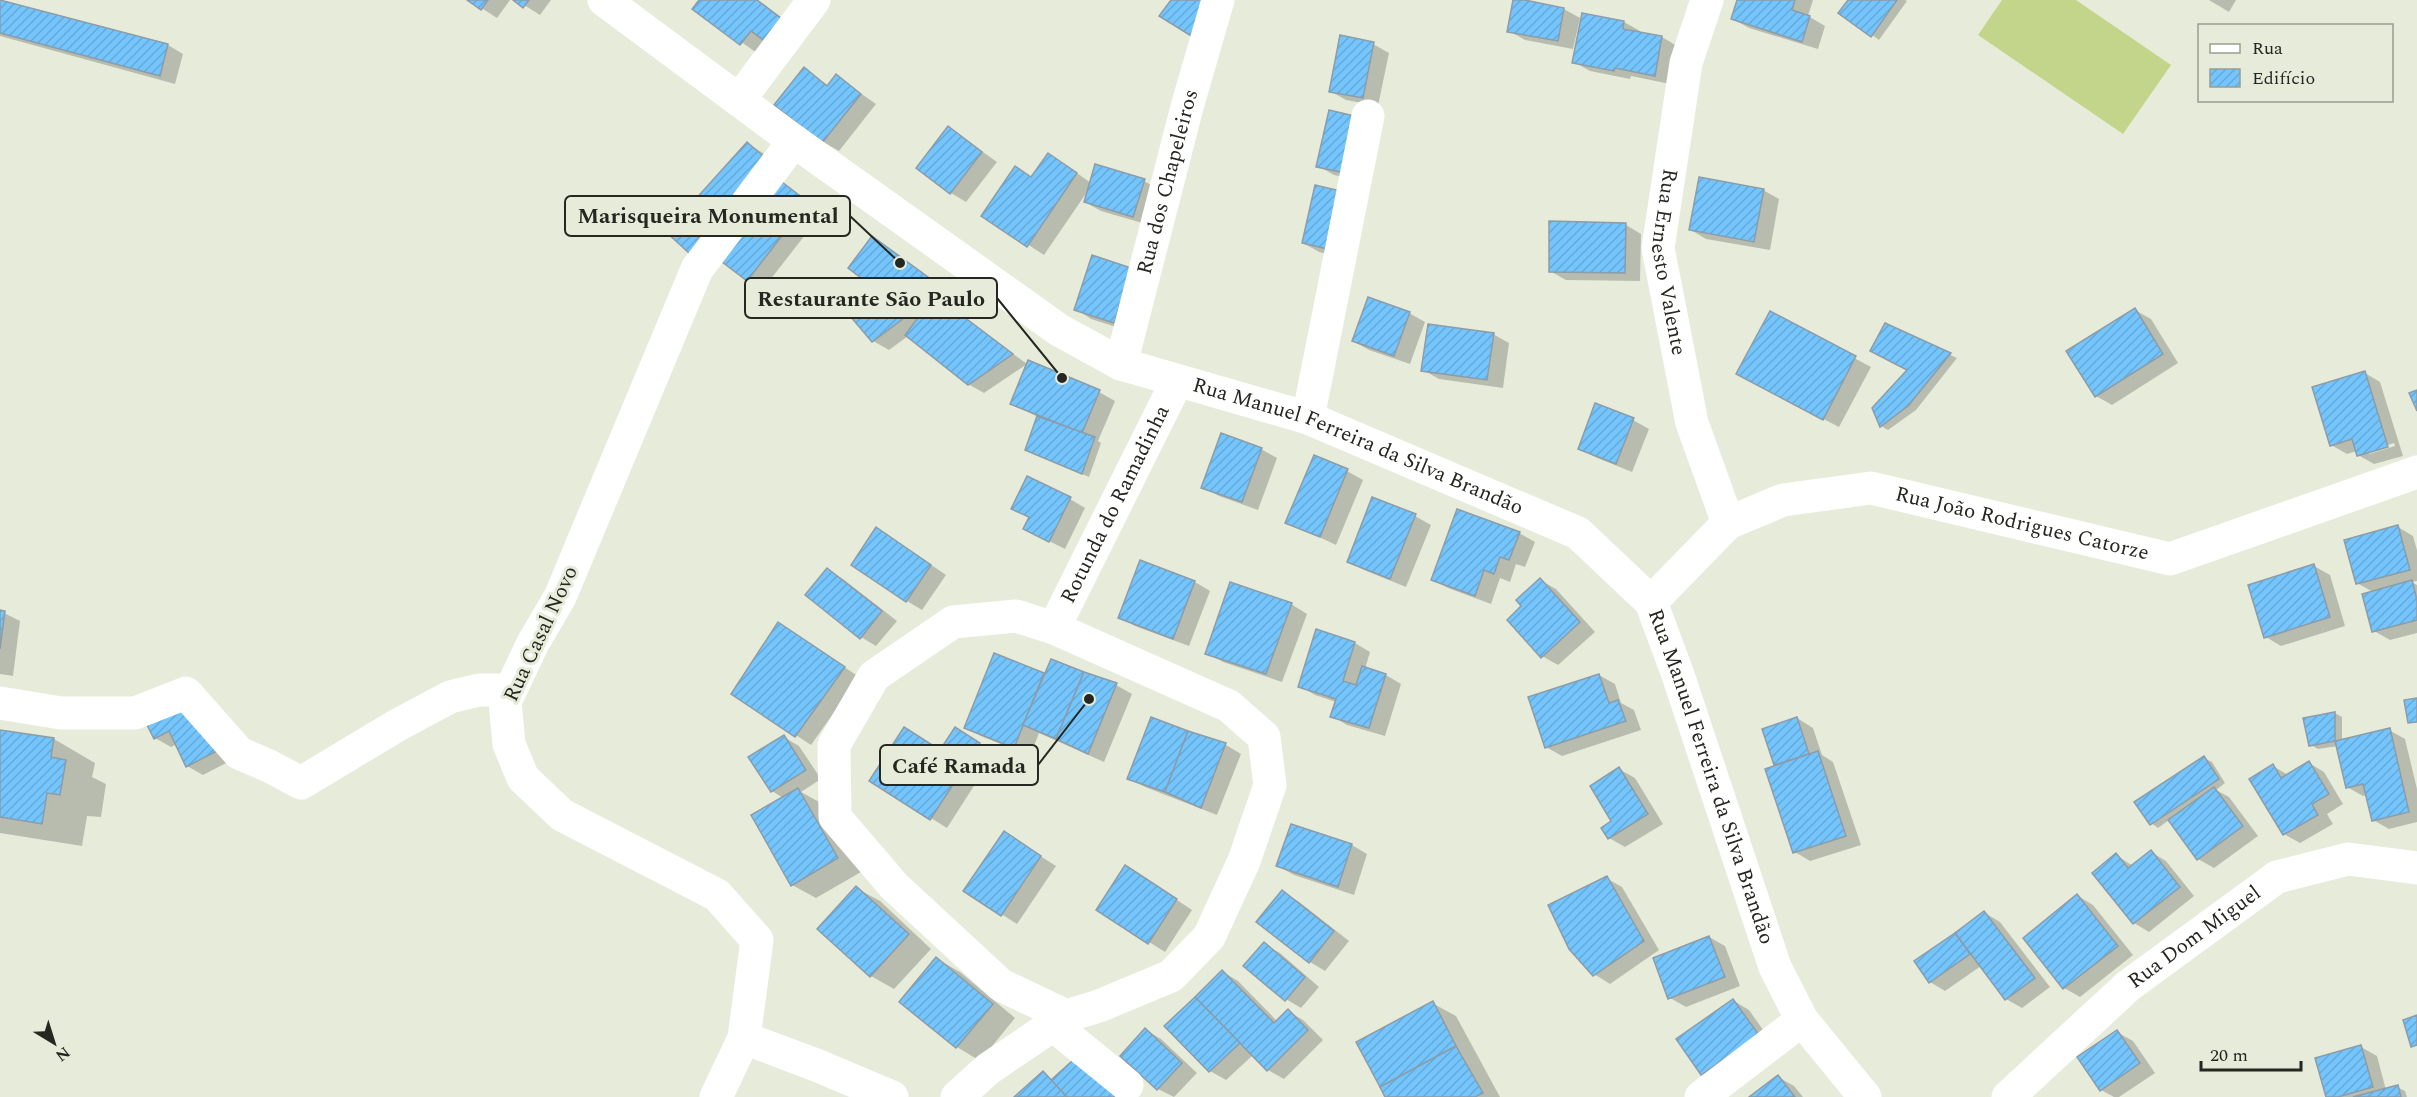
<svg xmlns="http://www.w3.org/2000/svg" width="2417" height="1097" viewBox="0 0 2417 1097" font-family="Spectral,serif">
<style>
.grass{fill:#c3d58b}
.shadow{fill:#0003;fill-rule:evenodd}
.building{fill:url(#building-hatch);stroke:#8c9ca8;stroke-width:1.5}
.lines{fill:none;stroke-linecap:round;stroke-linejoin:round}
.minor{stroke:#fff;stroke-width:33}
.major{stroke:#fff;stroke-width:33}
.labels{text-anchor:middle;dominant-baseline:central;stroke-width:6;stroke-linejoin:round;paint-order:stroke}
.street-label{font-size:21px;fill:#252720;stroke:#e7ecda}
.leader{fill:none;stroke:#252720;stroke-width:2}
.callout-dot{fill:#252720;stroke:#e7ecda;stroke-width:2}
.callout{fill:#e7ecda;stroke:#252720;stroke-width:2}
.callout-label{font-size:22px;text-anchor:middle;font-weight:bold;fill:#252720}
</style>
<defs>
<pattern id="building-hatch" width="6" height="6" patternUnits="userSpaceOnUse" patternTransform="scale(1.5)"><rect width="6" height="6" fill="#75c5fd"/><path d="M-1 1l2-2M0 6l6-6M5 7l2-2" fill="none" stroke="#65a9d9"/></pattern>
</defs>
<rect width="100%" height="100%" fill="#e7ecda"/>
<path class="grass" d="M2002 0H2076L2171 65 2123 134 1978 35Z"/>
<g class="shadow">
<path d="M0 0 168 45 183 54 175 84 0 36Z"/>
<path d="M469 0H510L497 18Z"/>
<path d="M516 0H551L540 15Z"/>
<path d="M701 0H758L797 29 757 53 694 9Z"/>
<path d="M1515 0 1564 9 1580 18 1573 49 1525 40 1509 31Z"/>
<path d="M1739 0H1813L1808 16 1825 26 1818 49 1749 28 1733 19Z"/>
<path d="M1850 0H1905L1907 1 1879 40 1872 35Z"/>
<path d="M2209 0H2236L2229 12Z"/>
<path d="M1583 14 1624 22 1640 31 1639 33 1662 37 1677 46 1670 84 1631 76 1630 79 1590 71 1574 62Z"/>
<path d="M1373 44 1389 53 1378 106 1346 100 1330 91Z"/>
<path d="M805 69 829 86 836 76 876 104 839 151 823 142Z"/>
<path d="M1330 112 1362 181 1334 175 1318 166Z"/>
<path d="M949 128 997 162 966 202 951 193Z"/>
<path d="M747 143 763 153 785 173 691 252Z"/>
<path d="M1064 164 1091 183 1144 181 1160 190 1149 225 1101 211 1085 202 1089 189 1044 255 984 216 1033 178Z"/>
<path d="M783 184 823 212 763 289 747 280Z"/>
<path d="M1763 190 1779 199 1770 250 1706 239 1691 230Z"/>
<path d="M1345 194 1347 258 1319 252 1303 243Z"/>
<path d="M1626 225 1641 234 1640 281 1566 280 1550 271Z"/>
<path d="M873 238 947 290 940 300 1027 364 984 393 968 384 908 336 889 350 873 341 875 286Z"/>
<path d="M1093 256 1129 331 1091 319 1076 309Z"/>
<path d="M2135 310 2151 319 2178 363 2112 405 2096 396Z"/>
<path d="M1409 313 1425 322 1410 364 1369 350 1353 341Z"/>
<path d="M1770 313 1871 367 1839 427 1754 383Z"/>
<path d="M1885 325 1957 358 1916 410 1888 430 1881 426 1909 370Z"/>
<path d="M1493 334 1509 343 1503 388 1439 379 1423 370Z"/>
<path d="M1029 362 1099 392 1115 401 1098 441 1101 443 1089 477 1035 453 1038 417 1012 404Z"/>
<path d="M2365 373 2380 382 2403 456 2374 464 2358 455 2357 451 2347 454 2331 445ZM2394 443 2395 446 2369 454V451Z"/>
<path d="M1596 405 1633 420 1649 429 1632 472 1595 457 1579 448Z"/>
<path d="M1261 449 1277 458 1258 510 1219 496 1203 487Z"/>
<path d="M1347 471 1363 480 1336 545 1287 522Z"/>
<path d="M1070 499 1085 508 1065 549 1025 529 1030 518 1013 508Z"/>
<path d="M1415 516 1431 525 1406 587 1364 570 1348 561Z"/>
<path d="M2398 527 2413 536 2417 550V581L2412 582 2417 585V633L2390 640 2374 631 2373 592 2357 583Z"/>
<path d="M1519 533 1535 542 1525 567 1516 564 1510 582 1500 578 1491 604 1448 588 1432 579Z"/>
<path d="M892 538 946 575 922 610 907 601Z"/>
<path d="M1141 562 1195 582 1210 591 1189 646 1135 626 1120 617Z"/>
<path d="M2314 566 2330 575 2345 626 2281 646 2266 637Z"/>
<path d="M827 570 843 579 897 621 876 646 861 637Z"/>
<path d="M1540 580 1556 589 1595 632 1558 665 1542 656 1523 606Z"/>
<path d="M1291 604 1307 614 1282 682 1223 662 1207 653Z"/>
<path d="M0 611 20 621 13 676 0 674Z"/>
<path d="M1317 631 1355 643 1370 652 1365 669 1386 675 1401 684 1385 736 1347 725 1332 716 1336 702 1315 695 1300 686Z"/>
<path d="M794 633 859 677 811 745 733 694Z"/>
<path d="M995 655 1046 675 1116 685 1132 694 1104 762 1039 733 1030 756 981 736 966 727Z"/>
<path d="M1599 675 1615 684 1621 703 1634 710 1641 730 1562 756 1546 747Z"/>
<path d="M184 704 232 760 203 775 187 766 177 744 171 747 155 738Z"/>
<path d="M2335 713 2342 717V741L2389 730 2405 739 2417 789V822L2389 829 2373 820 2367 795 2363 796 2347 787 2338 746 2318 749 2311 745Z"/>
<path d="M1797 718 1813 728 1822 755 1833 762 1861 845 1810 861 1795 852 1776 766 1764 729Z"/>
<path d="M1152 719 1226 745 1241 754 1217 815 1145 787 1129 778Z"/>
<path d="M0 731 54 739 95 763 92 777 106 784 101 817 87 816 82 846 0 833Z"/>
<path d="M784 737 799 746 821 779 801 792 821 803 861 872 816 898 792 885 783 798 772 791Z"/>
<path d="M971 738 995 753 947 828 871 781Z"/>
<path d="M2204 758 2212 762 2225 783 2216 790 2229 797 2258 836 2214 868 2198 859 2169 820 2158 828 2151 823Z"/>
<path d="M2309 763 2324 772 2343 804 2327 814 2333 824 2300 843 2284 834 2273 766 2288 775Z"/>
<path d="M1619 769 1635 778 1663 824 1625 847 1609 838 1613 821Z"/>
<path d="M1292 825 1352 845 1367 854 1354 895 1294 875 1278 866Z"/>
<path d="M1004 833 1056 866 1017 924 965 891Z"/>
<path d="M2151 852 2166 861 2194 896 2149 932 2134 923 2116 855 2133 866Z"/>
<path d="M1141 876 1192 910 1165 952 1098 910Z"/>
<path d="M1606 878 1622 887 1659 950 1610 984 1594 974Z"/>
<path d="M856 888 880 901 931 949 894 989 871 976Z"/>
<path d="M1282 892 1298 901 1349 941 1325 971 1310 962Z"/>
<path d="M2078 896 2093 905 2133 955 2080 997 2064 988Z"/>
<path d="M1985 913 2000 922 2050 987 2022 1008 2006 999 1981 966 1945 991 1930 982 1916 962Z"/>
<path d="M1709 937 1725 946 1740 986 1686 1007 1670 998Z"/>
<path d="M1264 944 1280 953 1319 987 1301 1008 1286 999Z"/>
<path d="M937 959 960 972 1015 1018 980 1061 957 1047Z"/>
<path d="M1223 972 1238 981 1277 1021 1288 1011 1303 1020 1323 1040 1284 1079 1268 1070 1253 1055 1226 1080 1210 1071 1166 1026Z"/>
<path d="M1734 1001 1749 1010 1773 1044 1718 1082 1702 1073Z"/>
<path d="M1432 1003 1456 1016 1500 1097H1386Z"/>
<path d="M1146 1030 1161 1039 1197 1073 1174 1097 1158 1089Z"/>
<path d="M2117 1032 2133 1041 2155 1073 2119 1097H2114L2101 1090Z"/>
<path d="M2361 1047 2377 1056 2386 1090 2397 1087 2405 1091 2407 1097H2328Z"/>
<path d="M1778 1077 1794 1086 1803 1097H1752Z"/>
</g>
<g class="building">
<path d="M0 0 168 44 160 76 0 33Z"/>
<path d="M467 0H488L481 10Z"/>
<path d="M513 0H529L523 8Z"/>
<path d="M699 0H757L782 19 766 42 751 31 740 45 692 9Z"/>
<path d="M1171 0H1205L1193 37 1159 16Z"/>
<path d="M1513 0H1525L1564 8 1558 41 1507 32Z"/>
<path d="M1737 0H1795L1792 10 1810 16 1802 42 1731 19Z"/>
<path d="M1848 0H1897L1871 37 1838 13Z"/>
<path d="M1582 13 1624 21 1623 29 1662 36 1655 76 1615 68 1614 71 1572 63Z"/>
<path d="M1340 35 1374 42 1363 98 1329 92Z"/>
<path d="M804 67 827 86 836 74 861 94 822 143 774 105Z"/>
<path d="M1329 110 1359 117 1346 173 1316 167Z"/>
<path d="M948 126 982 152 950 194 916 168Z"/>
<path d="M747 142 771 163 690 254 666 232Z"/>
<path d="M1048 153 1077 173 1027 247 981 216 1015 166 1031 177Z"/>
<path d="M1095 164 1145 179 1133 217 1084 202Z"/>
<path d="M1699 177 1764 189 1754 242 1689 230Z"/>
<path d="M782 182 808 202 747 281 721 261Z"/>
<path d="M1315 185 1345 192 1332 250 1302 243Z"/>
<path d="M1549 221 1626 223 1625 273 1549 272Z"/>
<path d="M872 236 932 280 908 315 872 342 850 316 873 287 848 268Z"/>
<path d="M1092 255 1131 268 1114 323 1074 310Z"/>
<path d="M935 295 1013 354 968 385 905 335Z"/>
<path d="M1368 297 1410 312 1394 356 1352 341Z"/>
<path d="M2135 308 2163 354 2095 397 2066 351Z"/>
<path d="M1770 311 1856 356 1823 420 1736 374Z"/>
<path d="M1885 323 1951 353 1908 406 1880 427 1872 408 1907 370 1870 351Z"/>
<path d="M1428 324 1494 333 1487 380 1421 371Z"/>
<path d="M1028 360 1100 390 1082 433 1010 404Z"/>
<path d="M2365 371 2388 447 2357 456 2352 439 2330 446 2312 387Z"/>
<path d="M2417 390V411L2409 393Z"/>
<path d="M1595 403 1634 418 1616 464 1578 449Z"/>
<path d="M1037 416 1095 437 1082 474 1025 450Z"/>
<path d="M1221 433 1262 448 1242 502 1201 488Z"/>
<path d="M1314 455 1348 469 1320 537 1285 523Z"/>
<path d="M1027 476 1071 497 1049 542 1023 529 1029 517 1011 509Z"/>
<path d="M1372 497 1416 514 1390 579 1347 562Z"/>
<path d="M1457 509 1520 532 1509 560 1500 557 1494 574 1484 570 1475 596 1431 580Z"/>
<path d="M2398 525 2410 570 2356 584 2344 540Z"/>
<path d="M876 527 931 565 906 602 851 565Z"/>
<path d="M1140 560 1195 581 1173 639 1118 618Z"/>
<path d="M2314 564 2330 617 2264 638 2248 585Z"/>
<path d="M827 568 882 611 860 639 805 595Z"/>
<path d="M1540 578 1580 622 1541 658 1507 620 1521 606 1516 600Z"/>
<path d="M2412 580 2417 600V620L2372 632 2362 594Z"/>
<path d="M1230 582 1292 603 1266 674 1205 654Z"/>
<path d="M0 610 5 611 0 649Z"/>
<path d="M778 622 845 667 795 737 731 694Z"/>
<path d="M1316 629 1355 642 1343 681 1356 685 1362 666 1386 674 1369 728 1330 717 1336 699 1298 687Z"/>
<path d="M994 653 1044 673 1014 748 964 728Z"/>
<path d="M1051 659 1084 672 1056 739 1023 725Z"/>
<path d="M1084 672 1117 683 1088 754 1056 739Z"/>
<path d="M1599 674 1609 703 1618 700 1626 721 1545 748 1528 697Z"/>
<path d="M2417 698V722L2408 723 2404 700Z"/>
<path d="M185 703 217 751 186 767 169 731 154 739 143 717Z"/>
<path d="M2335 712V741L2309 746 2303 718Z"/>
<path d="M1151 717 1188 731 1165 792 1127 779Z"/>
<path d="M1797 717 1809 754 1774 765 1762 729Z"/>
<path d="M904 727 940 750 955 727 980 743 930 820 869 781Z"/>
<path d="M2390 728 2409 812 2372 821 2363 784 2346 788 2335 741Z"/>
<path d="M0 730 54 738 51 757 66 760 60 795 47 793 42 824 0 817Z"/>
<path d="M1188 731 1226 743 1201 808 1165 792Z"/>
<path d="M784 735 806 770 771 792 748 757Z"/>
<path d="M1818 751 1846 836 1793 853 1765 769Z"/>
<path d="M2204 756 2219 779 2150 825 2134 802Z"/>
<path d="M2309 761 2329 794 2312 804 2318 815 2283 835 2249 779 2273 764 2281 778Z"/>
<path d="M1619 767 1648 814 1608 839 1601 828 1611 821 1590 786Z"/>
<path d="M2214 787 2243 826 2197 860 2168 820Z"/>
<path d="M798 788 838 858 791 886 751 815Z"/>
<path d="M1291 824 1352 844 1338 887 1276 866Z"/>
<path d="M1004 831 1041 856 1001 916 963 891Z"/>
<path d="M2151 850 2180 887 2133 924 2092 873 2116 853 2128 868Z"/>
<path d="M1125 865 1177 899 1148 944 1096 910Z"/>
<path d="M1607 876 1644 941 1593 976 1569 949 1548 905Z"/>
<path d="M856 886 909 934 870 977 817 929Z"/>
<path d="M1282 890 1334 931 1309 963 1256 922Z"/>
<path d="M2077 894 2118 946 2063 989 2023 938Z"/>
<path d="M1984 911 2035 978 2005 1000 1955 933Z"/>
<path d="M1955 933 1970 954 1929 983 1914 961Z"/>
<path d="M1709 936 1725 977 1668 999 1653 958Z"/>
<path d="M1264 942 1305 977 1285 1001 1243 966Z"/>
<path d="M936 957 993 1004 956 1048 899 1002Z"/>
<path d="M1222 970 1274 1023 1288 1009 1308 1030 1267 1071 1195 997Z"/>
<path d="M1195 997 1240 1043 1209 1072 1164 1026Z"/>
<path d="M1733 999 1759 1035 1701 1075 1676 1039Z"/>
<path d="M1433 1001 1456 1046 1380 1087 1356 1042Z"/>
<path d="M2417 1015V1045L2411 1047 2403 1020Z"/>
<path d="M1145 1028 1182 1063 1157 1090 1120 1056Z"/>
<path d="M2117 1030 2140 1063 2100 1091 2077 1057Z"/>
<path d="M2361 1045 2373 1087 2338 1097H2326L2315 1058Z"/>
<path d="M1456 1046 1483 1093 1475 1097H1385L1380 1087Z"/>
<path d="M1083 1051 1125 1097H1067L1051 1080Z"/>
<path d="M1043 1071 1067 1097H1014Z"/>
<path d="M1778 1075 1795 1097H1749Z"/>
<path d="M2398 1085 2401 1097H2353Z"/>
</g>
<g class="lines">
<g class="minor">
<path id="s1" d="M1707 0 1686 63 1658 248 1692 423 1728 523"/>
<path d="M739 100 814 0"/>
<path d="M794 141 697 269 560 597 533 643 505 702 509 744 523 778 562 815 717 895 757 940 744 1038 816 1065 892 1097"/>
<path id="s2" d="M1121 364 1187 107 1218 0"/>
<path d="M1308 418 1368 116"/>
<path id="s3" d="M1651 602 1728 523 1783 500 1871 488 2170 559 2417 472"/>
<path d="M1016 616 1054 628 1229 706 1264 737 1270 785 1244 861 1209 937 1171 976 1099 1006 1066 1016 1001 985 894 886 835 817 834 745 874 676 953 622Z"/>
<path id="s4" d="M1054 628 1177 381"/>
<path d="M0 703 61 713H135L186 693 239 753 269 766 301 783 396 726 450 697 479 690H510"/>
<path d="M1053 1025 1127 1085"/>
<path d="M716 1097 744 1038"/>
<path d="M957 1097 988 1069 1066 1016"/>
<path d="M1701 1097 1802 1020"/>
<path id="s5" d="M2008 1097 2128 986 2277 877 2348 859 2417 868"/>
</g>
<path class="major" id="s6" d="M604 0 794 141 1059 330 1121 364 1308 418 1578 533 1651 602 1678 675 1775 967 1802 1020 1865 1097"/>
</g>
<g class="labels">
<g class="street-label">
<text stroke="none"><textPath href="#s2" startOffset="188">Rua dos Chapeleiros</textPath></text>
<text stroke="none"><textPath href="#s1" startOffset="268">Rua Ernesto Valente</textPath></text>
<text stroke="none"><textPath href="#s6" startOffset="884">Rua Manuel Ferreira da Silva Brandão</textPath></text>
<text stroke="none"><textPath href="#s4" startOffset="138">Rotunda do Ramadinha</textPath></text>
<text stroke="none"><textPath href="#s3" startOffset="414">Rua João Rodrigues Catorze</textPath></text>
<text transform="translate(541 634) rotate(-65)">Rua Casal Novo</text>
<text stroke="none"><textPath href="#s6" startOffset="1406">Rua Manuel Ferreira da Silva Brandão</textPath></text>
<text stroke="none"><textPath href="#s5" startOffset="246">Rua Dom Miguel</textPath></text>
</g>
</g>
<path class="leader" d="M900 263L850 216M1062 378L997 298M1089 699L1038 765"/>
<g class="callout-dot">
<circle cx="900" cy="263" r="6"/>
<circle cx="1062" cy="378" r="6"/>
<circle cx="1089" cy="699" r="6"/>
</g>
<g class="callout">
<rect x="565" y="196" width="285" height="40" rx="6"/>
<rect x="745" y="278" width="252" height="40" rx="6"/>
<rect x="880" y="745" width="158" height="40" rx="6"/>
</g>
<g class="callout-label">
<text x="708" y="223">Marisqueira Monumental</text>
<text x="871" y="306">Restaurante São Paulo</text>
<text x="959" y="773">Café Ramada</text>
</g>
<rect x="2198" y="24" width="195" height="78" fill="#e7ecda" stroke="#999d90" stroke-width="1.5"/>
<rect x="2210" y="44" width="30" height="9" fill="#ffffff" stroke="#999d90" stroke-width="1.5"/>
<text x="2252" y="54" font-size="18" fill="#252720">Rua</text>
<rect x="2210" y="69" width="30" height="18" fill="url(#building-hatch)" stroke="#999d90" stroke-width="1.5"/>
<text x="2252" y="84" font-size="18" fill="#252720">Edifício</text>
<g transform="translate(54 1043) rotate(142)" stroke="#e7ecda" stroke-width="4.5" paint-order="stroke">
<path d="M0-4.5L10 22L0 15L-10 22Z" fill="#252720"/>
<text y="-9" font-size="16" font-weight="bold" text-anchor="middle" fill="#252720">N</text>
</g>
<path d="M2201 1061v9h100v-9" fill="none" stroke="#252720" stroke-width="3"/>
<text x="2210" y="1061" font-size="18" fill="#252720" stroke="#e7ecda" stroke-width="4.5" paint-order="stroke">20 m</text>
</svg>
